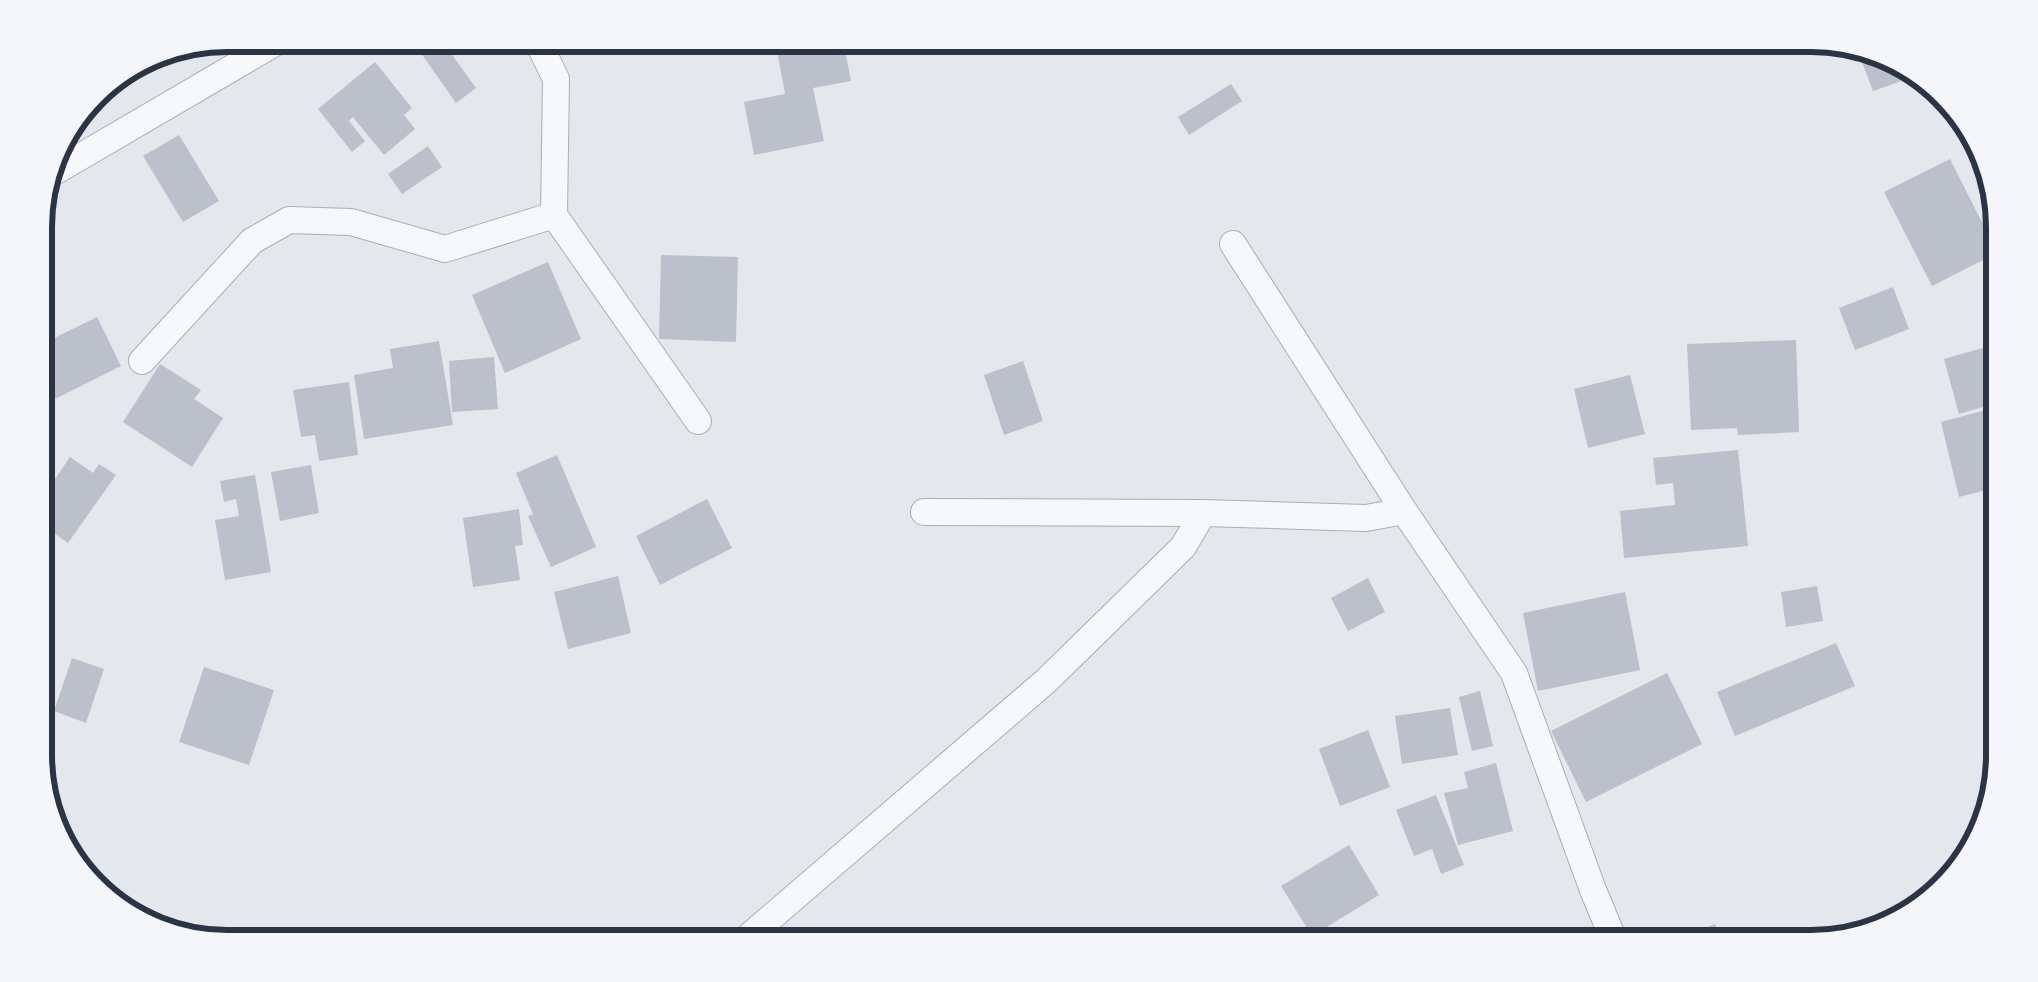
<svg xmlns="http://www.w3.org/2000/svg" width="2038" height="982" viewBox="0 0 2038 982" font-family="'Source Sans 3',sans-serif">
<style>
.building{fill:#bbc0ca}
.lines{fill:none;stroke-linecap:round;stroke-linejoin:round}
.minor-casing{stroke:#a9aeb7;stroke-width:28}
.minor{stroke:#f7f8fa;stroke-width:26}
.rim{fill:none;stroke:#2b3445;stroke-width:6}
</style>
<rect width="100%" height="100%" fill="#e4e7ec"/>
<g class="building">
<path d="M420 44H454L448 49 476 88 456 103 416 46Z"/>
<path d="M750 44H844L851 81 813 88 824 141 754 155 744 102 785 94 776 45 752 50Z"/>
<path d="M1859 54 1881 58 1913 77 1873 91Z"/>
<path d="M375 62 412 108 404 115 415 129 384 155 353 117 349 121 365 141 352 152 318 109Z"/>
<path d="M1231 84 1242 101 1189 135 1178 117Z"/>
<path d="M179 135 219 201 183 222 143 156Z"/>
<path d="M428 146 442 167 402 194 388 174Z"/>
<path d="M1950 159 1993 244V255L1932 286 1884 192Z"/>
<path d="M661 255 738 257 736 342 659 339Z"/>
<path d="M548 262 581 339 505 373 472 295Z"/>
<path d="M1893 287 1909 329 1855 350 1839 308Z"/>
<path d="M97 317 121 366 47 403 45 397 44 343Z"/>
<path d="M1796 340 1799 432 1738 435 1737 428 1691 430 1687 344Z"/>
<path d="M439 341 453 425 364 439 354 375 393 368 390 349Z"/>
<path d="M1993 345V404L1959 414 1944 359Z"/>
<path d="M494 357 498 409 452 412 449 361Z"/>
<path d="M1023 361 1043 421 1004 435 984 375Z"/>
<path d="M160 364 201 390 194 399 223 418 192 467 123 422Z"/>
<path d="M1630 375 1645 434 1588 448 1574 389Z"/>
<path d="M349 382 358 455 319 461 315 435 301 437 293 390Z"/>
<path d="M1993 408 1994 488 1959 497 1941 422Z"/>
<path d="M1738 450 1748 546 1624 558 1620 511 1675 505 1673 483 1656 485 1653 458Z"/>
<path d="M557 455 596 547 551 567 528 516 533 514 516 473Z"/>
<path d="M70 457 93 473 99 464 116 475 68 543 45 527V494Z"/>
<path d="M311 465 319 513 280 521 271 472Z"/>
<path d="M255 475 271 572 225 580 215 520 239 516 236 499 224 502 220 481Z"/>
<path d="M707 499 732 548 660 585 636 536Z"/>
<path d="M519 509 523 545 515 546 520 580 473 587 463 518Z"/>
<path d="M618 576 631 633 568 649 554 592Z"/>
<path d="M1368 578 1385 612 1348 631 1331 598Z"/>
<path d="M1817 586 1823 621 1786 627 1781 592Z"/>
<path d="M1625 592 1640 670 1538 691 1523 613Z"/>
<path d="M1836 643 1855 686 1735 736 1717 692Z"/>
<path d="M72 658 104 669 86 723 54 711Z"/>
<path d="M204 667 274 690 249 765 179 742Z"/>
<path d="M1667 673 1702 744 1586 802 1551 731Z"/>
<path d="M1480 691 1493 746 1472 751 1459 697Z"/>
<path d="M45 693 49 695 45 705Z"/>
<path d="M1450 708 1458 755 1402 764 1395 716Z"/>
<path d="M1368 730 1390 787 1340 806 1319 749Z"/>
<path d="M1496 763 1513 831 1458 845 1444 793 1468 788 1464 772Z"/>
<path d="M1436 795 1464 865 1441 874 1432 849 1414 856 1396 810Z"/>
<path d="M1349 845 1379 895 1312 936 1281 886Z"/>
<path d="M1715 924 1721 938H1680Z"/>
</g>
<g class="lines">
<defs>
<g id="minor">
<path d="M539 44 556 79 554 215 698 421"/>
<path d="M56 171 273 44"/>
<path d="M1233 244 1404 511 1514 673 1593 890 1613 938"/>
<path d="M142 361 252 241 289 220 351 222 445 249 554 215"/>
<path d="M924 512 1203 513 1366 518 1404 511"/>
<path d="M747 938 1046 681 1183 547 1203 513"/>
</g>
</defs>
<use href="#minor" class="minor-casing"/>
<use href="#minor" class="minor"/>
</g>
<path d="M0 0H2038V982H0ZM227 52H1811A175 175 0 0 1 1986 227V755A175 175 0 0 1 1811 930H227A175 175 0 0 1 52 755V227A175 175 0 0 1 227 52Z" fill="#f4f6f9" fill-rule="evenodd"/>
<path class="rim" d="M227 52H1811A175 175 0 0 1 1986 227V755A175 175 0 0 1 1811 930H227A175 175 0 0 1 52 755V227A175 175 0 0 1 227 52Z"/>
</svg>
